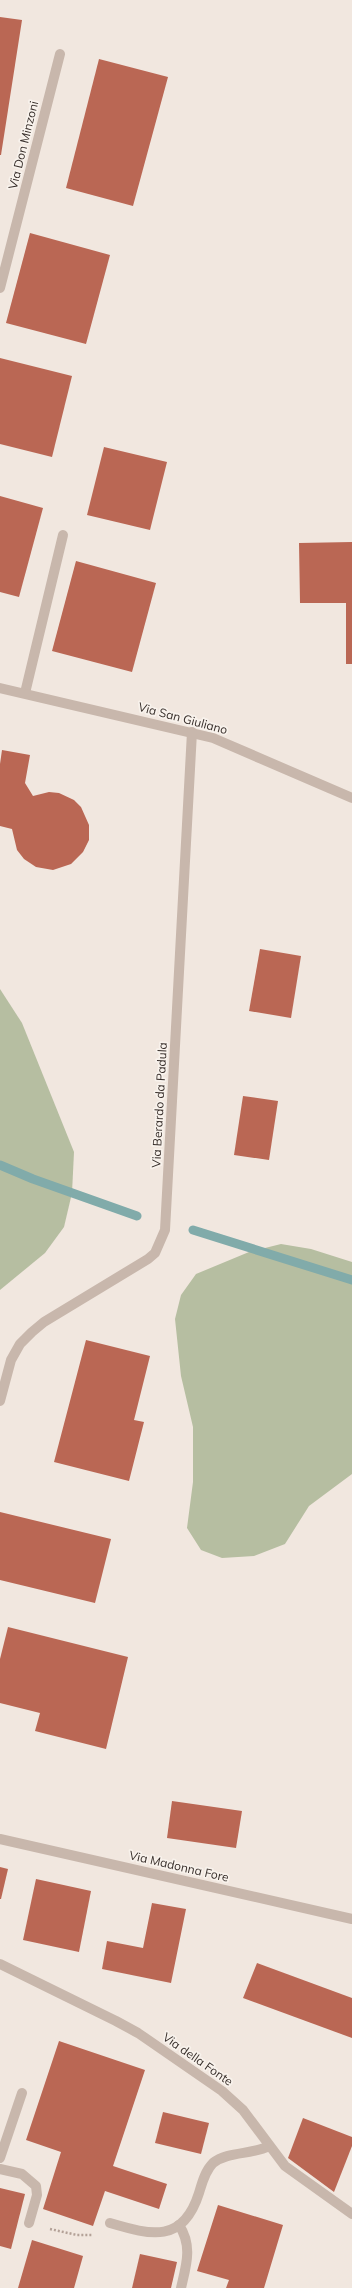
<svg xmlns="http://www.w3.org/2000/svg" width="352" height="2288" viewBox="0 0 352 2288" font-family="Mulish,sans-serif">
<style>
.green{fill:#b6bea1}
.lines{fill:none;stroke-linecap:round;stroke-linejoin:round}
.stream{stroke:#81abaa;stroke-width:9}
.building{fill:#ba6754}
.path{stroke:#b3a197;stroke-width:2.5;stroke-dasharray:2 2;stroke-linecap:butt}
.service{stroke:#c8b7ac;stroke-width:10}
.minor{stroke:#c8b7ac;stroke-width:10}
.labels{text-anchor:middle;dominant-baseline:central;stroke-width:3.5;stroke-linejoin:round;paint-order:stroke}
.street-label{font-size:12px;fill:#372e2a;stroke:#f8f2ec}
</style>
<rect width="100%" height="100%" fill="#f1e7df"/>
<g class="green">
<path d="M0 989 22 1023 74 1152 72 1193 64 1227 45 1253 0 1290Z"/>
<path d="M281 1244 311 1249 352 1262V1474L309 1506 285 1544 254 1556 222 1558 201 1550 187 1528 193 1482V1427L181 1376 175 1319 181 1295 196 1274 249 1252Z"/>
</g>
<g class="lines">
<g class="stream">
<path d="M0 1165 33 1179 137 1216"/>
<path d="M193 1230 352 1280"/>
</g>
</g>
<g class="building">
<path d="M0 17 22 20 1 155H0Z"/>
<path d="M99 59 168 77 133 206 66 188Z"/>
<path d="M30 233 110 255 86 344 6 323Z"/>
<path d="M0 358 72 376 52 457 0 444Z"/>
<path d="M104 447 167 462 150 530 87 515Z"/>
<path d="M0 496 43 508 19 597 0 592Z"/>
<path d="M352 542V664H346V603H300L299 543Z"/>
<path d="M76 561 156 583 132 672 52 651Z"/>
<path d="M2 750 30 755 25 783 33 796 49 792 59 793 74 800 81 807 89 825V840L83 852 71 864 53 870 36 867 24 859 17 850 12 829 0 826V764Z"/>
<path d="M260 949 301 956 291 1018 249 1011Z"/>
<path d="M243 1096 278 1101 269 1160 234 1155Z"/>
<path d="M86 1340 150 1356 134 1420 144 1422 129 1481 54 1462Z"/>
<path d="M0 1512 111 1539 95 1603 0 1580Z"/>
<path d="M8 1627 128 1657 106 1749 35 1731 40 1713 0 1703V1659Z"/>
<path d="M172 1801 242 1811 236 1848 167 1838Z"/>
<path d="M0 1867 8 1869 1 1899H0Z"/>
<path d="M36 1879 91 1891 79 1952 23 1940Z"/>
<path d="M152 1903 186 1909 171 1983 102 1969 107 1941 143 1948Z"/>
<path d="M257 1963 352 1998V2038L243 1998Z"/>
<path d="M59 2041 145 2070 113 2166 167 2184 159 2209 105 2191 93 2226 43 2209 61 2152 26 2140Z"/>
<path d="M163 2112 209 2123 201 2154 155 2143Z"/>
<path d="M303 2118 352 2137V2146L334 2192 288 2158Z"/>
<path d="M0 2188 25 2194 11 2249 0 2246Z"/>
<path d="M218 2205 283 2225 264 2288H226L229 2280 197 2271Z"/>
<path d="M32 2240 83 2256 74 2288H18Z"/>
<path d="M140 2254 177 2262 171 2288H132Z"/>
</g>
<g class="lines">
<path class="path" d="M50 2229 77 2235H92"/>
<g class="service">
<path d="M25 693 63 535"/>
<path d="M0 2158 22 2093"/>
<path d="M179 2225C193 2246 186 2266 181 2288"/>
</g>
<g class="minor">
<path d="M0 288 60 54"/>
<path d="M0 688 213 738 352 798"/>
<path d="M0 1401 11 1360 20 1344 32 1332 44 1322 148 1259 155 1253 165 1230 192 732"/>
<path d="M0 1839 352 1919"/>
<path d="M0 1964 116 2021 138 2033 222 2091 243 2110 285 2166 352 2214"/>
<path d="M0 2169 22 2174 36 2186 37 2195 29 2223"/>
<path d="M110 2223C151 2235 183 2244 199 2193 202 2183 205 2171 213 2163 228 2151 252 2155 269 2146"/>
</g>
</g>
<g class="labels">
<g class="street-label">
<text transform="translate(23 145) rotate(-76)">Via Don Minzoni</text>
<text transform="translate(183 718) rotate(15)">Via San Giuliano</text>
<text transform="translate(159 1105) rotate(-87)">Via Berardo da Padula</text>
<text transform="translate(179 1866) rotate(13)">Via Madonna Fore</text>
<text transform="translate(198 2059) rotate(35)">Via della Fonte</text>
</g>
</g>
</svg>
